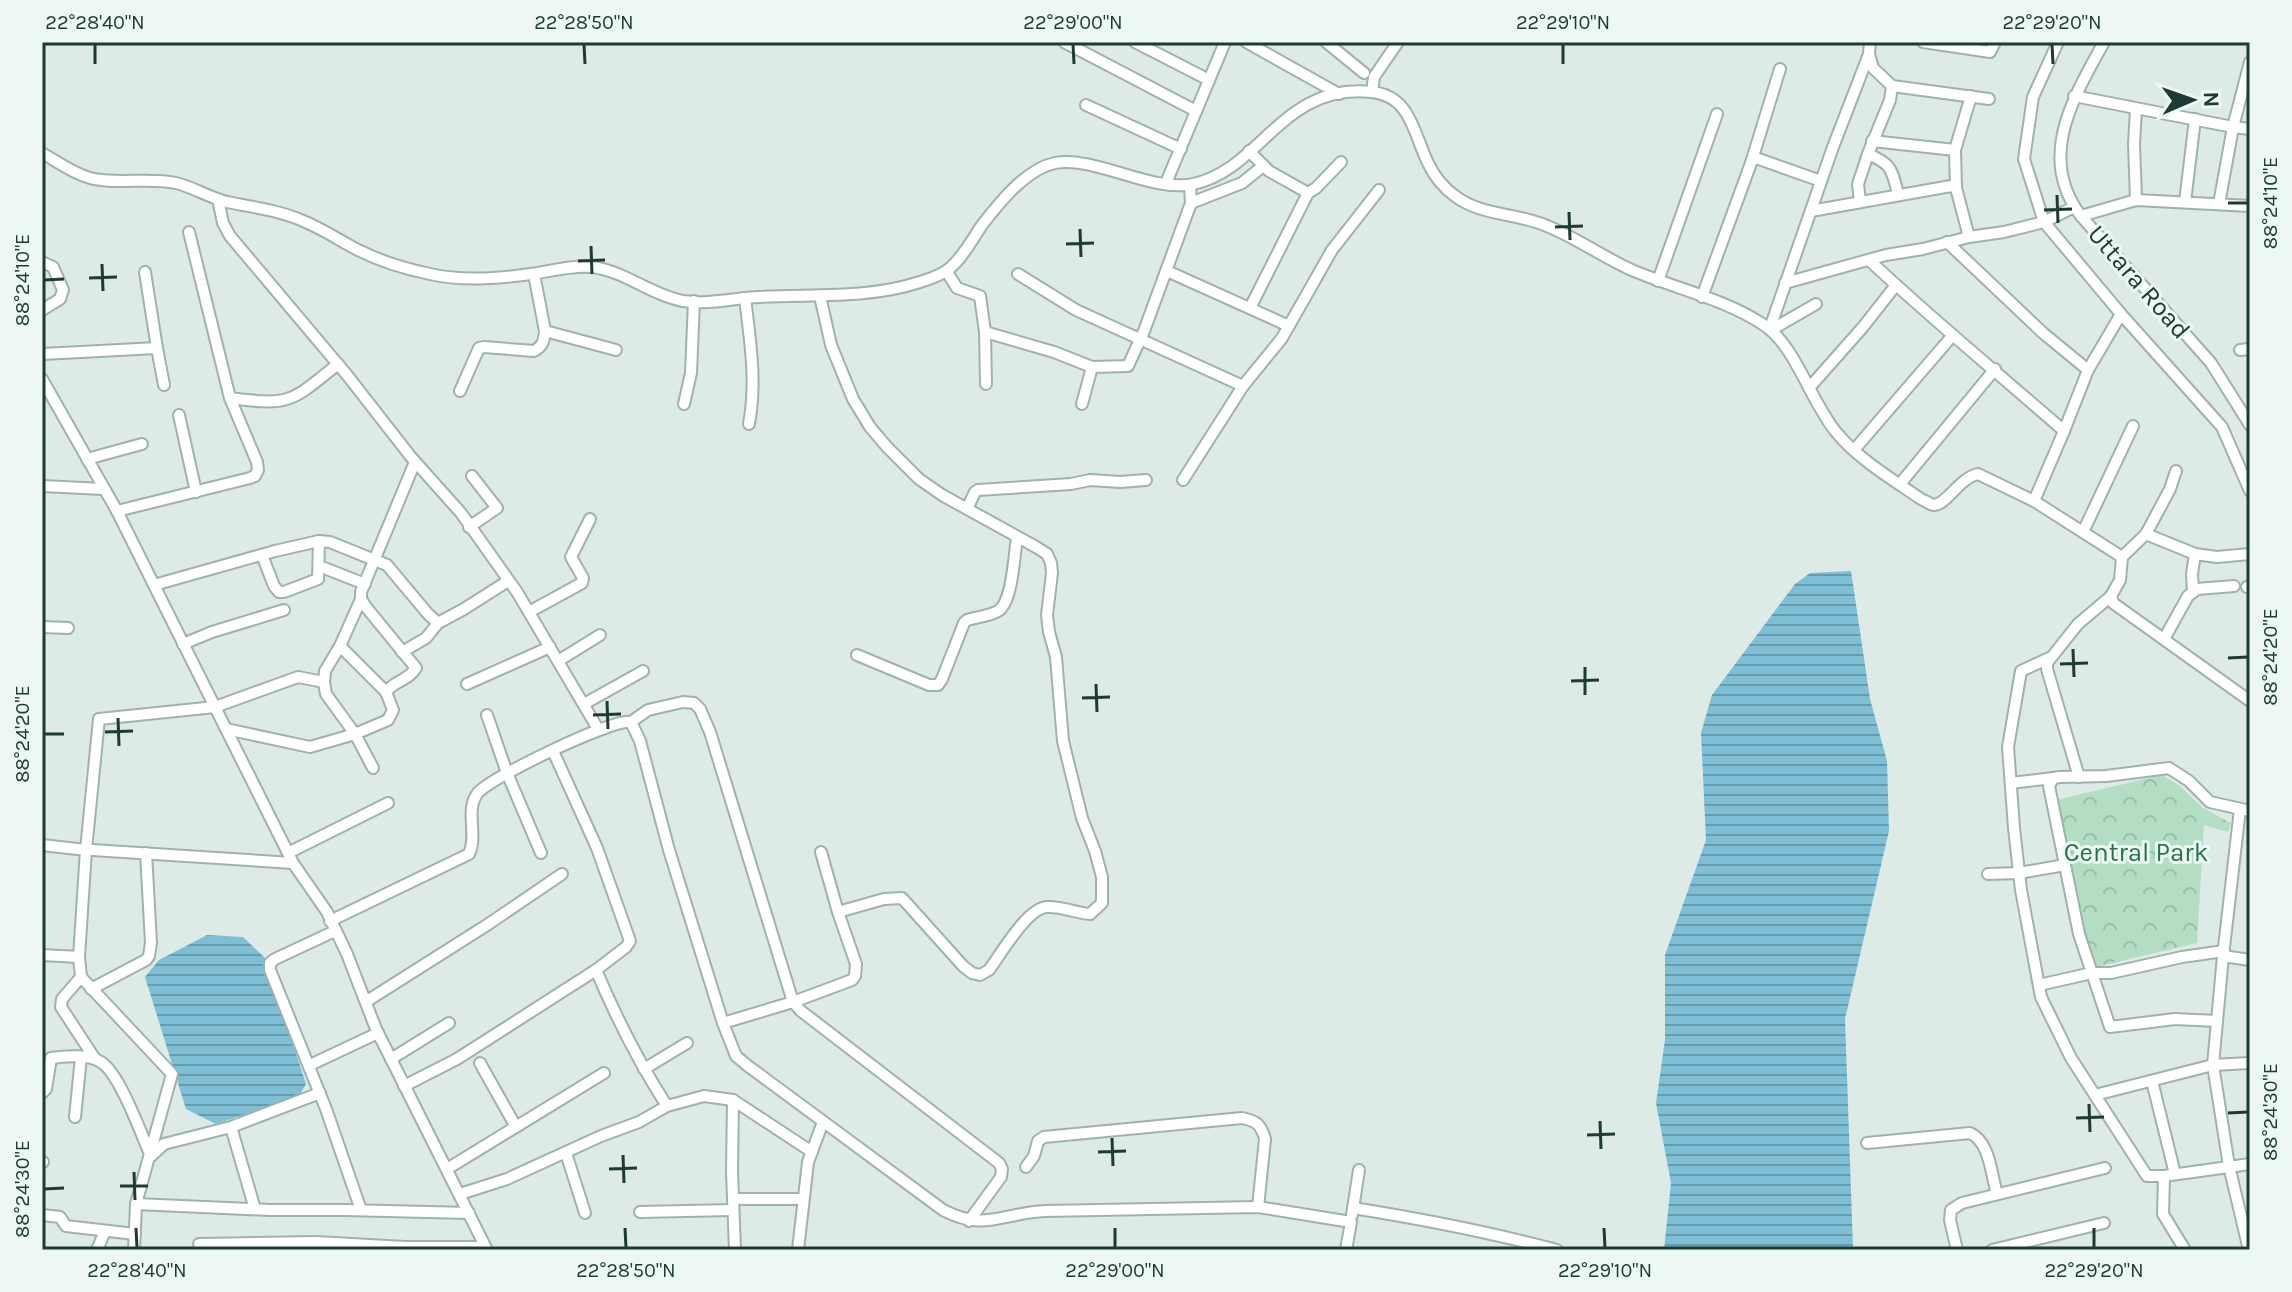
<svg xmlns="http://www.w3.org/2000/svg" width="2292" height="1292" viewBox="0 0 2292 1292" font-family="Karla,sans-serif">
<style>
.park{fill:url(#park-crowns)}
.water{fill:url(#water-rules)}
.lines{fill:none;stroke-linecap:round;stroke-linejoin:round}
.minor-casing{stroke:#a0b2ad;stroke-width:14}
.minor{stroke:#fff;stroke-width:10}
.ticks{fill:none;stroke:#1d3a35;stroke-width:3}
.labels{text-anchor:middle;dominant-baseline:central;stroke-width:6;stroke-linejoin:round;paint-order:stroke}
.street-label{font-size:26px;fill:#1d3a35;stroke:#edf7f3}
.park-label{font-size:26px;fill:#25744b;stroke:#edf7f3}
.neatline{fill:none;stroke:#1d3a35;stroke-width:3}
.ticks-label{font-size:20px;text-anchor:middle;fill:#1d3a35}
</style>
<defs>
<pattern id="park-crowns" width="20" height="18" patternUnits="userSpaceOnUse" patternTransform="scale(2)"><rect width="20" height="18" fill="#b3dec3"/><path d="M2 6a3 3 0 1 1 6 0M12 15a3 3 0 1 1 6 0" fill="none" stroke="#9abfa8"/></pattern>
<pattern id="water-rules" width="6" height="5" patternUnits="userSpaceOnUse" patternTransform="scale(2)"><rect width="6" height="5" fill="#7fbfd5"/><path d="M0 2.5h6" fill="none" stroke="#679cae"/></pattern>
</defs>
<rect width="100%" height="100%" fill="#ddeae5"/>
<path class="park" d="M2162 775 2180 786 2203 808 2231 823 2228 832 2204 825 2197 943 2092 968 2056 800Z"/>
<g class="water">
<path d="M1851 571 1870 699 1887 761 1889 831 1845 1019 1853 1248 1852 1250H1664L1671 1183 1656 1103 1665 1040V955L1706 840 1701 733 1712 695 1795 584 1810 573Z"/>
<path d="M207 935 243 937 265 958 306 1084 299 1096 216 1124 186 1109 145 977 159 960Z"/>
</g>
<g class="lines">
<defs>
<g id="minor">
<path d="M1064 42 1196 111"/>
<path d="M1135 42 1209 80"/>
<path d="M1246 42 1339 94"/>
<path d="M1326 42 1364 73"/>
<path d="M1923 42 1990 52 1995 42"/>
<path d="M2058 42 2033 97 2024 159 2044 222 2121 314 2222 427 2250 491"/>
<path d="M2104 42C2074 97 2036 157 2081 216L2211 363 2250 425"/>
<path d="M1892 86 1989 99"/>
<path d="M1372 92 1374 77 1398 42"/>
<path d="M2074 96 2233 127 2250 129"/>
<path d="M1086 105 1181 149"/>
<path d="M1872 141 1955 150"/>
<path d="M1249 151 1269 171 1308 193 1316 188 1341 162"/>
<path d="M42 153C58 162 72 173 90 178 117 185 148 177 176 183 193 187 210 198 227 202 252 207 277 210 301 220 321 228 339 240 358 250 380 261 406 269 430 274 465 282 503 278 538 273 555 270 575 265 592 267 625 271 651 295 683 301 709 305 734 298 759 297 814 294 868 299 920 282 930 279 942 275 950 268 963 257 972 240 982 225 999 203 1026 169 1055 163 1093 155 1153 193 1193 184 1261 170 1282 83 1371 92 1411 95 1414 135 1428 163 1434 176 1444 188 1455 196 1481 216 1518 213 1547 226 1577 238 1604 258 1634 271 1677 289 1725 299 1764 325 1795 345 1811 402 1836 432 1858 459 1892 479 1921 499 1922 499 1932 505 1933 505 1946 506 1959 478 1978 474L2034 501 2122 557 2120 580 2111 596 2113 603 2250 701"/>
<path d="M1868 154 1890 100 1892 86 1873 68 1869 54"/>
<path d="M1753 157 1821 181"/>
<path d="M1166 183 1225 42"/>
<path d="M1956 188 1955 150 1971 96"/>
<path d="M218 199 223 223 230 236 347 375 411 457 461 513 517 592 598 729"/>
<path d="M2136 200 2134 144 2136 109"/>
<path d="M1860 201 1858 184 1868 154C1892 164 1892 170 1898 194"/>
<path d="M2185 202 2195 119"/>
<path d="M1191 203 1242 183 1263 166"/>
<path d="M2219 204 2233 127 2250 62"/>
<path d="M1811 211 1951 186 1956 188 1969 237"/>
<path d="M2081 216 2136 200 2250 206"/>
<path d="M1947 242 2043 333 2088 370"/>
<path d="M1870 261C1933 320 1999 374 2064 431L2034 501"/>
<path d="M42 262 53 267 63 290 60 299 42 310"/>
<path d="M1167 271 1289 326"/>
<path d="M947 272 957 288 980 296 985 332 986 384"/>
<path d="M1018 274 1076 310 1243 386"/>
<path d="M1658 281 1717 114"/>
<path d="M1785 283 1886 255 1923 249 1969 237 2004 232 2044 222 2074 207"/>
<path d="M820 296 831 345 853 399 870 427 887 447 919 479 942 495 1036 547 1047 554 1051 563 1052 573 1047 615 1049 632 1056 657 1063 741 1082 818 1095 851 1102 877V903L1090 914C1076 913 1061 906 1047 907 1027 908 1001 954 989 970L980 975 972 973 963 966 902 898 884 899 838 912"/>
<path d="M1702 297 1751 163 1780 69"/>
<path d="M745 298C750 341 757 381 749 424"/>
<path d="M1250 308 1308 193"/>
<path d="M1770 328 1833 147 1869 54 1870 42"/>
<path d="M1771 330 1816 304"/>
<path d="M545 331 616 350"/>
<path d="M985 332 1054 352 1092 367"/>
<path d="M157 348 164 385"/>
<path d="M2240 350 2250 349"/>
<path d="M42 354 157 348 145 272"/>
<path d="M42 379 117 511 293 863 327 912 347 954 376 1029 487 1250"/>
<path d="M1809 388 1863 327 1896 285"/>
<path d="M460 391 479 348 484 347 534 351C543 346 544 341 545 331L534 274"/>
<path d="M230 398C291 406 291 402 338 364"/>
<path d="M684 404 691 373 694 301"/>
<path d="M1082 404 1092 367 1128 366 1144 331 1191 203 1190 186"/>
<path d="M179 415 196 492"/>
<path d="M2064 431 2088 370 2121 314"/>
<path d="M1854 450 1953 335"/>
<path d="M87 459 142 444"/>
<path d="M1183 480 1243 386 1282 338 1332 250 1379 190"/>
<path d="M1900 484 1995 369"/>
<path d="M42 486 103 489"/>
<path d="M967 509 975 492 978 490 1071 484 1090 480 1120 482 1146 480"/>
<path d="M117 511 250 478 255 476 258 470 257 462 230 398 189 232"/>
<path d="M469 527 497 508 472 476"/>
<path d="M2083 532 2133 426"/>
<path d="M2146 534 2195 554 2217 557 2250 554"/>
<path d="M262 555 274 586 279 592H284L318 579 319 541"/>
<path d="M2122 557 2146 534 2170 489 2176 471"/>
<path d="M319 566 365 584"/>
<path d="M154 585 275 551 319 541 330 542 387 565 428 614 438 623"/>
<path d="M2247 587 2250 586"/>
<path d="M2193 592 2192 574 2195 554"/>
<path d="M361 599 340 646 325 671 324 682 326 694 355 734 373 768"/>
<path d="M529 612 582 583 583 578 571 557 590 519"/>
<path d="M42 627 68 628"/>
<path d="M2164 639 2188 596 2197 589 2234 586"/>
<path d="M183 644 212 632 284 610"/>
<path d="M340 646 386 692"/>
<path d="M402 652 426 638 438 623 464 609 508 581"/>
<path d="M857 655 929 685H938L942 679 964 623 967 620C977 617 990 616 998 611 1013 602 1014 554 1017 538"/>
<path d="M2049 658 2021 671 2008 747 2014 828 2021 890 2041 997 2071 1058 2147 1176H2164L2250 1164"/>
<path d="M558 661 600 635"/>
<path d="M467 684 550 647"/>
<path d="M584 704 643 671"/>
<path d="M487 715 507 773 541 853"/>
<path d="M631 722 648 710 683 702 694 703 700 709 710 732 793 1002 801 1011 999 1163 1002 1169 1001 1177 969 1221"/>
<path d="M226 729 310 747 355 734 388 720 393 710 386 692C394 681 409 680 416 668L366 607 361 599V592L415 462"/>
<path d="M2079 777 2047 669V663L2078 624 2111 596"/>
<path d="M2011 783 2053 778"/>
<path d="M2240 809 2223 956 2213 1065 2229 1166 2249 1250"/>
<path d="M42 845 77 849 293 863"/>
<path d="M288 853 388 803"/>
<path d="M1988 874 2019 873 2065 865"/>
<path d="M330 921 469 854C478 836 465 811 477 794 488 778 614 718 631 722L640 741 669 850 723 1023 736 1056 748 1066 943 1210C985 1232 1002 1213 1045 1211L1258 1207 1351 1222 1346 1250"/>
<path d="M335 931 275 959 270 963V970L326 1109 361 1210"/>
<path d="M2224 951 2182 957 2111 973H2092L2079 934 2049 786 2053 778 2060 777 2106 776 2169 768 2189 781 2210 802 2250 811"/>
<path d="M42 955 79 957"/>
<path d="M2223 956 2250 960"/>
<path d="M596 970C616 1017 639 1063 667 1106L704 1096 733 1100 812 1152"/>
<path d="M81 977 62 999 61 1007 95 1059"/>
<path d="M2039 985 2092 973 2110 1027 2175 1019 2217 1021"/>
<path d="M91 989 146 960 149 956 151 943 146 853"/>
<path d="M367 1001 487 925 562 874"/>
<path d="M723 1023 793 1002 852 980 855 976 856 964 838 912 821 852"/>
<path d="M391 1059 449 1023"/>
<path d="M480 1063 516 1127"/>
<path d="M310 1065 378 1033"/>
<path d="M644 1069 687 1043"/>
<path d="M2152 1081 2175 1174"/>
<path d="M404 1086 457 1059 596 970 626 947 630 941 597 848 553 751"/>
<path d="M42 1093 46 1089 51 1058C64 1056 89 1054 101 1062 120 1074 141 1134 151 1156L164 1144 231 1127 320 1093"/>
<path d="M2095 1095 2213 1065 2250 1063"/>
<path d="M733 1100 732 1171 735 1250"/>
<path d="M75 1117 81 1057"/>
<path d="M231 1127 255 1209"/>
<path d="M1867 1143 1970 1133C1990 1142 1991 1174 1997 1194"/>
<path d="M566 1153 585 1213"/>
<path d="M42 1162H43"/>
<path d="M1026 1167 1034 1156 1038 1141 1044 1137 1242 1118C1256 1121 1261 1124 1265 1139L1258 1207"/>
<path d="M447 1169 604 1073"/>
<path d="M2164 1176 2163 1214 2185 1250"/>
<path d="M460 1194 507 1179 601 1136 639 1122 667 1106"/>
<path d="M740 1199H803"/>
<path d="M136 1204 270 1210H345L469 1213"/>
<path d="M1353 1208C1422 1219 1489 1232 1557 1250"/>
<path d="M640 1212 733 1210"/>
<path d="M42 1215 60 1217 66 1226 135 1234"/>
<path d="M1352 1215 1359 1170"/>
<path d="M199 1244 316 1242 405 1247H485"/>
<path d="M97 1250 105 1231"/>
<path d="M134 1250 136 1204 172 1074 81 977 79 957 86 850 99 719 215 707 298 677 324 682"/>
<path d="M798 1250 808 1162 823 1122"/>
<path d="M1957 1250 1950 1220 1951 1210 1962 1203 2105 1168"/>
<path d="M1992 1250 2104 1223"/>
</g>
</defs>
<use href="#minor" class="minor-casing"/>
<use href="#minor" class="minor"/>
</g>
<path class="ticks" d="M95 44V64M584 44 585 64M1073 44 1074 64M1563 44V64M2052 44 2053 64M2057 195 2058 223M2228 203H2248M2044 210 2072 209M1569 212 1570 240M1555 227 1583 226M1080 229 1081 257M1066 244 1094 243M591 246 592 274M578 261 605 260M102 264 103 291M89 278 117 277M44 280 64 279M2073 649 2074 677M2228 658 2248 657M2060 664 2088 663M1585 667V695M1571 681 1599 680M1096 684 1097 712M1082 698 1110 697M607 701 608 729M593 715 621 714M118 718 119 746M105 732 133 731M44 734H64M2089 1104 2090 1132M2228 1113 2248 1112M2076 1118 2104 1117M1600 1121 1601 1149M1587 1135 1615 1134M1112 1138 1113 1166M1098 1152 1126 1151M623 1155 624 1183M609 1169 637 1168M134 1172 135 1200M120 1186H148M44 1189 64 1188M136 1228 137 1248M625 1228 626 1248M1115 1228V1248M1604 1228 1605 1248M2094 1228V1248"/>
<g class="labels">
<g class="street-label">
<text transform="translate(2139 282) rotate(49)">Uttara Road</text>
</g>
<g class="park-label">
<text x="2136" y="852">Central Park</text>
</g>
</g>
<rect width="2292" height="1292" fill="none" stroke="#edf7f3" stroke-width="88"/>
<g transform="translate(2192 100) rotate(88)" stroke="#edf7f3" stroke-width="6" paint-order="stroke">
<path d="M0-6L14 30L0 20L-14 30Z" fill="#1d3a35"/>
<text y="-12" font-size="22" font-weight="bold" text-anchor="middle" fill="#1d3a35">N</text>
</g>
<rect x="44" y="44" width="2204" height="1204" class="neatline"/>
<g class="ticks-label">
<text x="95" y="29">22°28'40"N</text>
<text x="584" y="29">22°28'50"N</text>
<text x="1073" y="29">22°29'00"N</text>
<text x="1563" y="29">22°29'10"N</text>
<text x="2052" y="29">22°29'20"N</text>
<text transform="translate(2270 203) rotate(-90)" y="7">88°24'10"E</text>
<text transform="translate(22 280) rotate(-90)" y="7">88°24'10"E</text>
<text transform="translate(2270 657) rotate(-90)" y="7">88°24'20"E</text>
<text transform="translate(22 734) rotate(-90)" y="7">88°24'20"E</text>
<text transform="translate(2270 1112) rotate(-90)" y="7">88°24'30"E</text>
<text transform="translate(22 1189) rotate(-90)" y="7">88°24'30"E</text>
<text x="137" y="1277">22°28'40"N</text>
<text x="626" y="1277">22°28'50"N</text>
<text x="1115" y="1277">22°29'00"N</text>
<text x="1605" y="1277">22°29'10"N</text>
<text x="2094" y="1277">22°29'20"N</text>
</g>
</svg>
